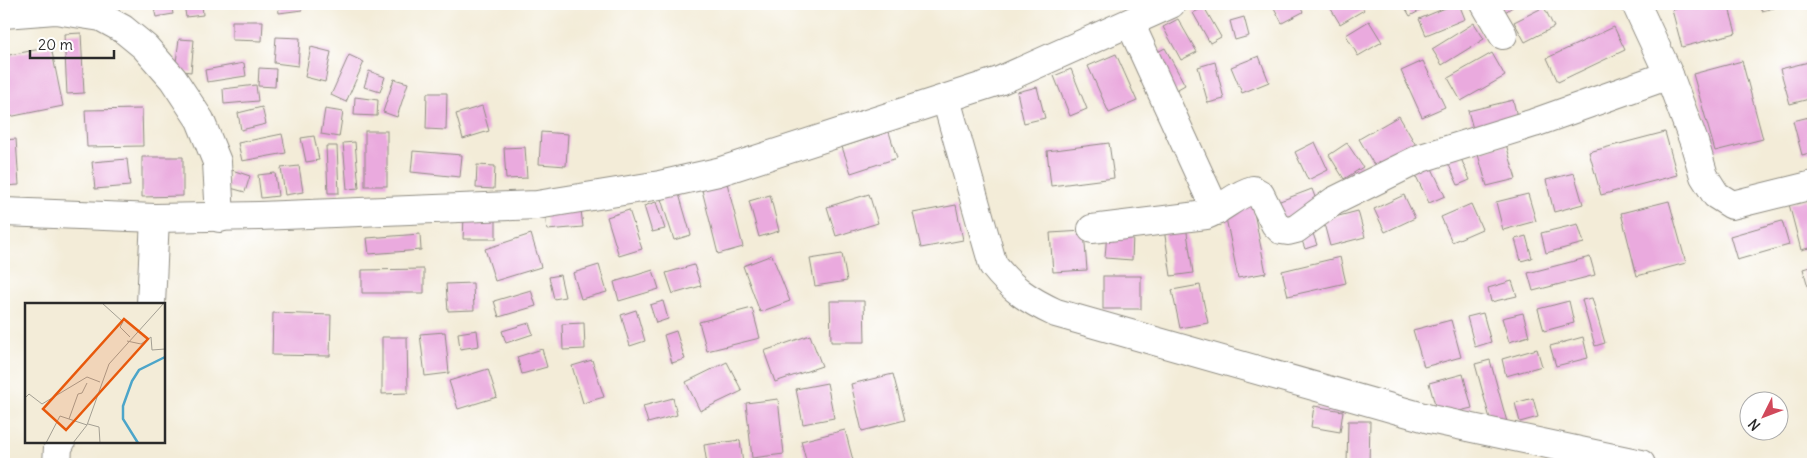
<svg xmlns="http://www.w3.org/2000/svg" width="1817" height="468" viewBox="0 0 1817 468" font-family="Delius,sans-serif">
<style>
.building{fill:#eaaade}
.lines{fill:none;stroke-linecap:round;stroke-linejoin:round}
.minor-casing{stroke:#8f8c82;stroke-width:30}
.minor{stroke:#fff;stroke-width:28}
.inset-river{fill:none;stroke:#4ca5c9;stroke-width:2.5}
.inset-road{fill:none;stroke:#a39f93;stroke-width:1}
.view{fill:#e8590c;fill-opacity:0.15;stroke:#e8590c;stroke-width:2.5}
.inset-edge{fill:none;stroke:#2b2b2b;stroke-width:2.5}
</style>
<rect width="100%" height="100%" fill="#fff"/>
<filter id="ink" filterUnits="userSpaceOnUse"><feTurbulence type="fractalNoise" baseFrequency=".02" numOctaves="2"/><feDisplacementMap in="SourceGraphic" scale="10" xChannelSelector="R" yChannelSelector="G"/><feConvolveMatrix kernelMatrix="1 2 1 2 8 2 1 2 1" color-interpolation-filters="sRGB"/></filter>
<filter id="wash" filterUnits="userSpaceOnUse"><feTurbulence type="fractalNoise" baseFrequency=".0096" numOctaves="4" result="noise"/><feDisplacementMap in="SourceGraphic" scale="20" xChannelSelector="R" yChannelSelector="G"/><feGaussianBlur stdDeviation="1.12" result="paint"/><feColorMatrix in="noise" values="0 0 0 0 0 0 0 0 0 0 0 0 0 0 0 0 0 1.4 0 .05"/><feComposite in="paint" operator="in"/></filter>
<g filter="url(#wash)">
<rect width="100%" height="100%" fill="#f3ecd8"/>
<g id="blocks">
<g class="building">
<path d="M153 4H171L173 14 156 17Z"/>
<path d="M184 4H202L203 15 186 17Z"/>
<path d="M278 4H301L302 10 279 13Z"/>
<path d="M1272 4H1298L1303 12 1282 23Z"/>
<path d="M1328 4H1360L1364 10 1340 24Z"/>
<path d="M1403 4H1432L1410 16Z"/>
<path d="M1455 4H1459L1465 19 1426 35 1419 19Z"/>
<path d="M1499 4H1517L1505 12Z"/>
<path d="M1694 4H1728L1736 33 1682 47 1672 10Z"/>
<path d="M1760 4H1789L1762 11Z"/>
<path d="M1204 7 1221 37 1210 43 1193 13Z"/>
<path d="M1544 7 1554 27 1525 42 1514 22Z"/>
<path d="M1244 17 1249 36 1235 40 1230 21Z"/>
<path d="M1178 19 1197 52 1181 60 1163 27Z"/>
<path d="M232 21H263L262 41 232 40Z"/>
<path d="M1369 21 1382 42 1358 56 1346 35Z"/>
<path d="M1474 23 1484 39 1442 65 1432 49Z"/>
<path d="M1614 27 1625 50 1558 82 1547 58Z"/>
<path d="M81 33 84 93 67 94 64 34Z"/>
<path d="M276 37 300 38 298 66 274 63Z"/>
<path d="M179 39 194 40 191 72 175 70Z"/>
<path d="M51 47 63 106 4 118V56Z"/>
<path d="M311 47 331 52 325 82 305 77Z"/>
<path d="M1165 48 1185 85 1171 93 1150 56Z"/>
<path d="M1492 53 1505 76 1461 101 1448 78Z"/>
<path d="M1116 54 1137 101 1109 113 1088 66Z"/>
<path d="M349 55 364 62 346 102 331 95Z"/>
<path d="M1259 56 1269 82 1242 93 1231 67Z"/>
<path d="M1423 61 1445 107 1422 117 1401 71Z"/>
<path d="M1742 61 1763 139 1715 151 1693 74Z"/>
<path d="M1813 61V98L1790 104 1780 69Z"/>
<path d="M1215 62 1224 99 1208 103 1198 67Z"/>
<path d="M244 63 246 76 207 82 205 70Z"/>
<path d="M259 68 276 69 275 87 258 86Z"/>
<path d="M1071 69 1087 109 1070 116 1054 76Z"/>
<path d="M369 71 385 77 380 92 364 87Z"/>
<path d="M394 79 408 83 397 117 383 112Z"/>
<path d="M256 85 258 101 224 104 223 89Z"/>
<path d="M1037 87 1045 118 1024 123 1017 92Z"/>
<path d="M427 93H447L446 130 426 129Z"/>
<path d="M355 97 378 100 377 116 354 115Z"/>
<path d="M1513 100 1519 125 1475 136 1468 111Z"/>
<path d="M482 106 489 131 463 139 456 114Z"/>
<path d="M262 107 266 124 241 130 238 113Z"/>
<path d="M142 109 143 146 87 147 85 110Z"/>
<path d="M325 109 343 112 339 137 321 134Z"/>
<path d="M1399 116 1417 147 1377 170 1359 139Z"/>
<path d="M1813 116V152L1802 155 1793 121Z"/>
<rect x="365" y="131" width="22" height="55"/>
<path d="M541 132 568 134 566 166 539 164Z"/>
<path d="M889 132 897 158 851 173 842 147Z"/>
<path d="M1665 132 1677 175 1601 195 1589 152Z"/>
<path d="M282 134 286 153 242 161 238 143Z"/>
<path d="M314 136 319 160 306 162 301 138Z"/>
<path d="M16 139 19 185 4 186V140Z"/>
<path d="M355 142 359 188 347 189 343 143Z"/>
<path d="M1315 142 1328 170 1308 180 1295 152Z"/>
<path d="M1109 143 1114 178 1051 186 1047 151Z"/>
<path d="M1347 143 1363 167 1344 179 1329 155Z"/>
<path d="M1506 144 1516 179 1487 186 1477 151Z"/>
<path d="M326 146H337L339 193H328Z"/>
<path d="M525 147 527 178 506 179 504 148Z"/>
<path d="M1457 149 1470 180 1458 185 1444 154Z"/>
<path d="M413 151 462 155 460 177 411 172Z"/>
<path d="M142 157H183V196L142 197Z"/>
<path d="M127 159 130 186 95 189 92 162Z"/>
<path d="M1428 160 1445 196 1429 203 1412 168Z"/>
<path d="M477 165 495 166 494 189 476 188Z"/>
<path d="M299 166 303 192 285 195 281 168Z"/>
<path d="M232 170 250 176 245 192 227 187Z"/>
<path d="M275 173 278 196 261 198 258 175Z"/>
<path d="M1574 173 1583 204 1554 212 1546 180Z"/>
<path d="M727 183 743 247 718 254 702 190Z"/>
<path d="M1312 189 1318 205 1278 220 1272 204Z"/>
<path d="M679 194 691 235 674 240 661 199Z"/>
<path d="M869 194 878 223 836 236 827 207Z"/>
<path d="M1528 194 1536 221 1503 230 1496 202Z"/>
<path d="M770 195 779 231 759 237 749 201Z"/>
<path d="M1404 195 1415 218 1385 232 1374 209Z"/>
<path d="M1806 199 1813 224V247L1801 250 1789 204Z"/>
<path d="M1669 201 1686 263 1637 276 1621 213Z"/>
<path d="M656 202 665 229 652 232 644 206Z"/>
<path d="M1252 202 1266 273 1238 278 1224 208Z"/>
<path d="M1471 204 1482 229 1452 242 1441 217Z"/>
<path d="M956 205 963 240 921 248 913 213Z"/>
<path d="M581 210 583 227 547 230 545 213Z"/>
<path d="M629 210 642 249 619 256 607 217Z"/>
<path d="M1358 211 1365 237 1330 246 1323 220Z"/>
<path d="M464 217H496V239H463Z"/>
<path d="M1782 221 1789 245 1737 260 1730 236Z"/>
<path d="M1578 224 1584 243 1546 253 1541 233Z"/>
<path d="M1310 225 1317 245 1305 249 1298 229Z"/>
<path d="M1186 226 1193 273 1171 276 1164 229Z"/>
<path d="M1084 231 1087 270 1053 272 1050 233Z"/>
<path d="M1107 232 1133 234 1132 260 1105 258Z"/>
<path d="M420 234 421 250 369 254 367 238Z"/>
<path d="M531 234 541 267 495 281 485 249Z"/>
<path d="M1526 236 1532 258 1521 261 1515 239Z"/>
<path d="M842 254 847 281 815 286 810 259Z"/>
<path d="M772 255 790 301 760 312 743 266Z"/>
<path d="M1340 257 1346 283 1288 296 1282 271Z"/>
<path d="M1590 257 1595 275 1533 291 1528 273Z"/>
<path d="M599 265 607 292 581 299 573 273Z"/>
<path d="M694 265 701 286 673 294 666 273Z"/>
<path d="M1813 266V304L1803 269Z"/>
<path d="M424 269V293H362V270Z"/>
<path d="M653 270 659 289 619 301 614 282Z"/>
<path d="M560 275 565 297 554 299 549 277Z"/>
<rect x="1103" y="276" width="38" height="33"/>
<path d="M1512 281 1517 296 1491 302 1488 288Z"/>
<path d="M473 283 474 310 448 311 446 284Z"/>
<path d="M1200 285 1208 323 1180 328 1172 290Z"/>
<path d="M531 290 536 306 499 317 494 301Z"/>
<path d="M1592 298 1605 343 1595 346 1582 300Z"/>
<path d="M663 301 668 319 656 323 650 305Z"/>
<path d="M830 301H864L865 342H831Z"/>
<path d="M1569 301 1574 323 1544 331 1538 309Z"/>
<path d="M752 308 760 338 707 351 699 322Z"/>
<path d="M636 310 645 341 630 346 621 315Z"/>
<path d="M273 313 331 315 330 356 272 355Z"/>
<path d="M1483 313 1491 342 1475 347 1467 317Z"/>
<path d="M1523 313 1529 336 1509 342 1502 318Z"/>
<path d="M1451 320 1461 357 1424 367 1413 330Z"/>
<path d="M529 323 533 334 506 343 502 331Z"/>
<path d="M584 323 585 349 563 350 562 324Z"/>
<path d="M477 330 479 346 460 349 458 333Z"/>
<path d="M676 331 685 359 672 363 664 335Z"/>
<path d="M445 332 449 373 425 376 420 334Z"/>
<path d="M810 335 822 366 775 382 764 351Z"/>
<path d="M382 337H407L408 393 382 394Z"/>
<path d="M1583 337 1588 358 1556 366 1550 346Z"/>
<path d="M542 349 547 367 522 374 517 357Z"/>
<path d="M1537 349 1542 366 1506 376 1502 359Z"/>
<path d="M592 360 604 397 583 403 572 366Z"/>
<path d="M1490 360 1507 422 1492 426 1475 364Z"/>
<path d="M727 362 742 391 700 411 686 382Z"/>
<path d="M488 369 497 397 458 409 449 381Z"/>
<path d="M893 374 905 420 862 431 851 384Z"/>
<path d="M1463 374 1472 408 1438 416 1429 383Z"/>
<path d="M827 383 834 418 803 424 796 389Z"/>
<path d="M673 398 677 415 648 423 643 406Z"/>
<path d="M1533 398 1538 417 1520 422 1515 403Z"/>
<path d="M778 399 784 454 752 458 746 403Z"/>
<path d="M1314 406 1343 411 1340 432 1311 427Z"/>
<path d="M1348 421H1370L1369 464H1347Z"/>
<path d="M845 430 854 464H807L801 441Z"/>
<path d="M740 440 743 464H707L704 445Z"/>
</g>
</g>
</g>
<g filter="url(#ink)">
<use href="#blocks" fill-opacity="0" stroke="#8f8c82" stroke-width="1"/>
<g class="lines">
<defs>
<g id="minor">
<path d="M1485 4 1503 35"/>
<path d="M1636 4 1669 75 1694 142 1704 176 1716 195 1732 205 1813 185"/>
<path d="M4 14 55 10 101 17 123 29 145 47 173 79 200 120 217 162 220 218"/>
<path d="M1130 23 1216 211"/>
<path d="M946 99 993 265C1012 289 1028 300 1056 313L1430 419 1641 464"/>
<path d="M4 212 155 218 259 216 537 205 660 185 718 172 999 81 1171 4"/>
<path d="M1092 229 1206 215C1223 209 1236 194 1253 190L1260 194 1275 224 1281 230 1288 231 1296 229 1334 201 1421 158 1534 123 1669 75"/>
<path d="M151 304 155 218"/>
<path d="M57 464 58 447 61 442"/>
</g>
</defs>
<use href="#minor" class="minor-casing"/>
<use href="#minor" class="minor"/>
</g>
</g>
<g transform="translate(25 303)">
<rect width="140" height="140" fill="#f3ecd8"/>
<path class="inset-river" d="M113 140 98 116V103L107 78 114 67 140 54"/>
<path class="inset-road" d="M77 0 98 19 95 24 105 34M102 38 116 41 126 34 127 47 140 46M0 95 4 91 17 101 62 74 75 79M44 116 53 91 57 90 62 80M63 121 74 124 75 140M21 140 35 113 62 122M48 140 62 122 84 61 139 0"/>
<path class="view" d="M99 16 123 36 41 127 18 106Z"/>
<rect width="140" height="140" class="inset-edge"/>
</g>
<rect width="1817" height="468" fill="none" stroke="#fff" stroke-width="20"/>
<g transform="translate(1764 416) rotate(228)"><circle r="24" fill="#ffffff" stroke="#aaaaaa"/>
<path d="M0-4L9 19L0 12L-9 19Z" fill="#d1495b"/>
<text y="-8" font-size="14" font-weight="bold" text-anchor="middle" fill="#2b2b2b">N</text>
</g>
<path d="M30 50v8h84v-8" fill="none" stroke="#2b2b2b" stroke-width="2.5"/>
<text x="38" y="50" font-size="15" fill="#2b2b2b" stroke="#ffffff" stroke-width="4" paint-order="stroke">20 m</text>
</svg>
